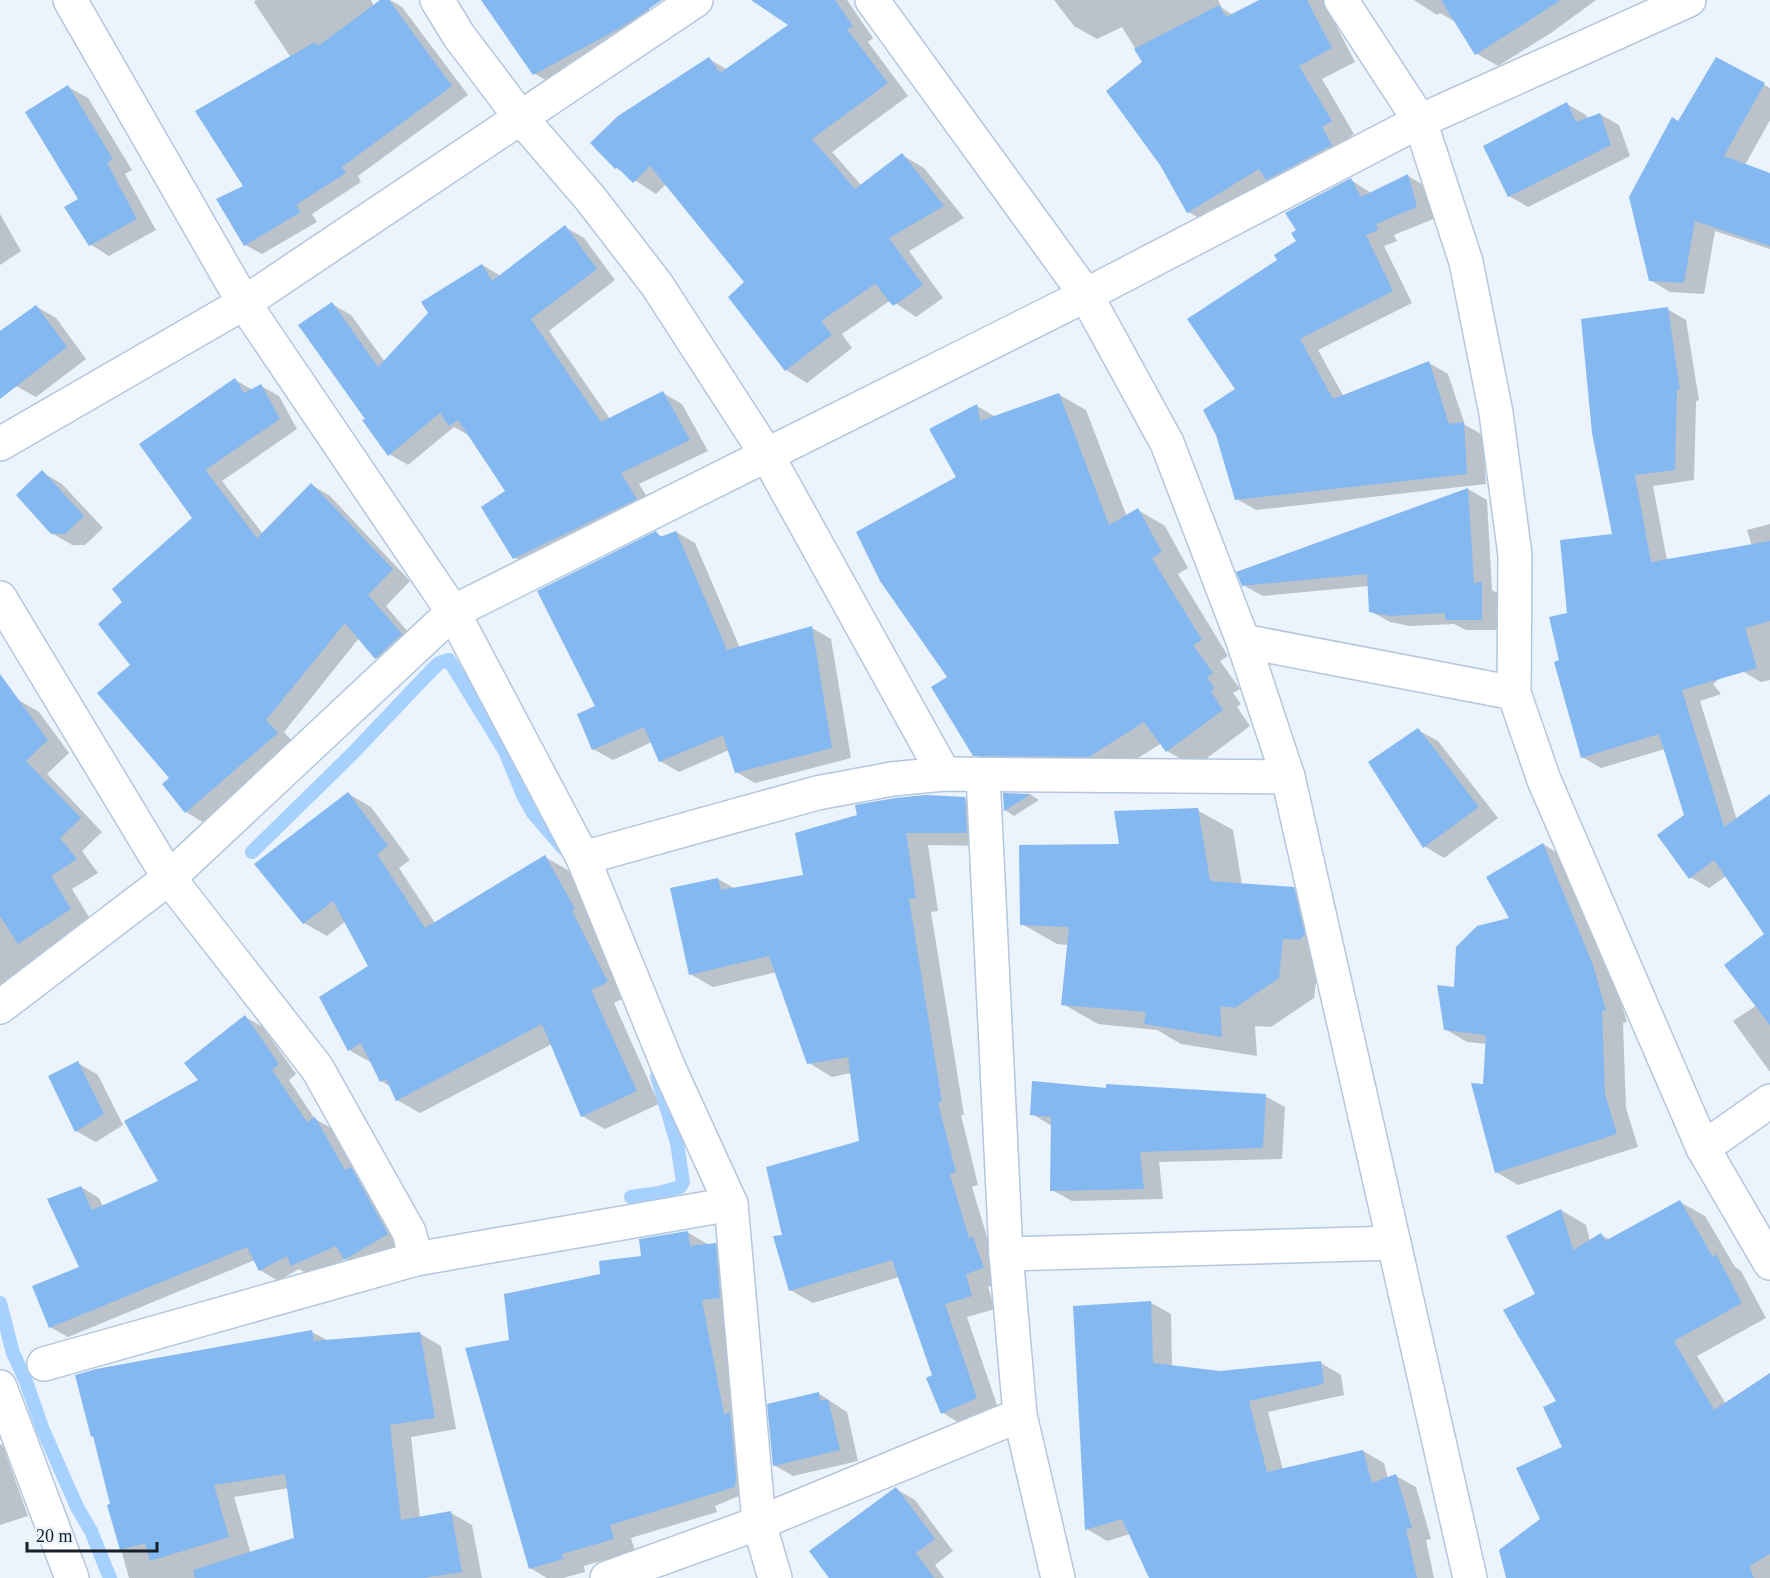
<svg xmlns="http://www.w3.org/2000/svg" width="1770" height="1578" viewBox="0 0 1770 1578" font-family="'Times New Roman',serif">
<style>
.shadow{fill:#0003;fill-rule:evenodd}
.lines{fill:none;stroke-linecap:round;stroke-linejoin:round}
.stream{stroke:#a6d0fd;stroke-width:14}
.building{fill:#84b8f0}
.street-casing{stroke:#b4c7dd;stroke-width:36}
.street{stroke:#fff;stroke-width:33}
</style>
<rect width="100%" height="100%" fill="#ebf3fc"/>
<g class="shadow">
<path d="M256 0H371L374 6 383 0H390L402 7 468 95 358 176 361 182 312 214 317 222 262 254 245 245V187L291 58 254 2Z"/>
<path d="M506 0H643L660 25 554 85 535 74Z"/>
<path d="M799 0H847L873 38 868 42 908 96 832 152 862 186 902 155 924 168 964 218 909 251 943 298 916 317 891 300 842 334 852 348 807 383 786 370 746 283 666 184 656 194 616 168 709 59 728 70 790 25Z"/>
<path d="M1054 0H1218L1222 8 1233 15 1262 0H1323L1355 62 1322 79 1354 134 1345 141 1355 159 1212 225 1188 212 1144 63 1122 27 1097 39 1074 26Z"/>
<path d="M1414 0H1596L1551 33 1498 66 1477 54 1457 23 1440 13 1437 15Z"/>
<path d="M1717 59 1770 88V120L1745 165 1770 174V249L1715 231 1704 294 1670 292 1650 280 1679 123Z"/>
<path d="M68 87 88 98 132 170 125 174 156 230 109 256 90 244 80 199Z"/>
<path d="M1567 104 1586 115 1588 119 1600 114 1619 125 1630 156 1528 207 1509 196Z"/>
<path d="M1408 176 1427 187 1436 218 1394 235 1397 241 1384 246 1412 303 1318 350 1344 397 1429 363 1448 374 1465 425 1483 435 1486 484 1256 510 1237 499 1238 389 1279 260 1351 180 1371 193Z"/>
<path d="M0 214 21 251 0 265Z"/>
<path d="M565 227 584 238 615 280 549 331 610 419 663 393 682 404 708 451 639 484 655 510 534 569 515 558 507 491 470 436 454 427 408 465 389 454 367 419 332 304 351 315 385 362 482 265 501 276Z"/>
<path d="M37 307 56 318 86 359 36 397 16 386 0 364V333Z"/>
<path d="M1667 309 1686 320 1699 400 1696 401 1694 480 1653 486 1667 560 1752 546 1747 530 1770 524V680L1761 682 1742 671 1736 665 1713 684 1721 694 1700 701 1737 820 1770 796V1072L1733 1021 1757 1005 1766 934 1726 876 1709 888 1690 877 1686 815 1665 749 1601 768 1582 757 1561 662 1568 615 1614 535Z"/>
<path d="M235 380 253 390 261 386 279 396 297 429 222 481 263 534 312 485 330 496 410 581 386 606 419 645 394 668 376 658 359 638 284 732 295 744 204 823 186 812 164 784 171 778 132 665 125 602 194 518 141 444Z"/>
<path d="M1058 394 1086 410 1127 517 1138 510 1165 526 1188 568 1178 574 1228 656 1220 661 1240 689 1233 693 1241 704 1237 707 1250 726 1195 767 1167 751 1162 743 1117 771 1002 770 974 754 949 678 958 477 977 406 996 417Z"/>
<path d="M42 472 62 484 103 528 85 545H72L52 533Z"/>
<path d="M1468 489 1487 500 1492 590 1501 595V630H1466L1454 624 1410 626 1390 622 1370 611 1369 586 1263 596 1243 585Z"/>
<path d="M676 532 695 543 740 648 812 628 831 639 851 758 755 783 736 772 729 750 679 772 660 761 652 742 613 760 593 749 597 707 656 533 663 537Z"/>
<path d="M17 699 39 712 69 753 47 774 102 832 82 851 98 873 72 889 92 922 9 978 19 999 0 1012V712Z"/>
<path d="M1418 730 1438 741 1498 818 1444 858 1424 846Z"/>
<path d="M349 794 371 807 410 860 399 868 435 923 545 857 568 870 597 923 630 995 614 1003 659 1104 605 1129 582 1116 552 1044 420 1113 397 1100 391 1087 381 1081 372 1063 349 1050 370 967 346 921 327 936 304 923Z"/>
<path d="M1004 795H1031L1039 800 1014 816 1005 810Z"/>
<path d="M965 798 988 812 990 846 928 845 938 911 931 912 964 1115H961L978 1185 972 1187 991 1250 1006 1281 988 1287 995 1309 967 1317 999 1411 966 1427 943 1413 928 1379 934 1376 899 1277 813 1303 790 1290 784 1236 860 1142 851 1073 832 1077 809 1063 777 972 713 987 690 974 718 879 736 889 805 876Z"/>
<path d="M1197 810 1233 830 1242 885 1293 888 1329 909 1319 958 1314 998 1271 1027 1255 1026 1257 1056 1181 1044 1157 1030 1098 1024 1063 1004 1069 945 1057 944 1022 924 1121 845Z"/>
<path d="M1543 844 1564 857 1614 979 1627 1022 1623 1023 1626 1108 1638 1147 1518 1185 1496 1172 1484 1085 1487 1044 1467 1042 1445 1029 1456 988 1511 919Z"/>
<path d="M245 1017 263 1027 296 1074 289 1080 315 1119 333 1129 405 1244 363 1269 346 1259 310 1275 299 1269 278 1281 260 1270 255 1260 68 1337 50 1327 81 1267V1187L99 1198 103 1207 160 1181 201 1080Z"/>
<path d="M78 1063 98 1075 123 1125 96 1142 76 1131Z"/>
<path d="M1108 1090 1265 1096 1285 1107 1282 1159 1159 1162 1163 1199 1072 1201 1052 1190V1126L1032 1114Z"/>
<path d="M1680 1202 1705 1216 1735 1267 1741 1271 1766 1318 1697 1356 1726 1404 1770 1383V1578H1508L1541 1519 1563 1448 1558 1402 1537 1294 1561 1210 1586 1225 1590 1241 1601 1235 1610 1240Z"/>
<path d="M687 1232 709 1245 715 1244 738 1257 742 1310 723 1313 758 1488 715 1506 717 1512 631 1538 635 1551 584 1566 585 1572 563 1578H547L530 1568 511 1341 602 1275 642 1258Z"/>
<path d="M1150 1302 1171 1314 1172 1367 1220 1373 1321 1363 1341 1375 1344 1395 1268 1412 1283 1470 1363 1451 1384 1463 1388 1479 1396 1476 1416 1487 1431 1539 1426 1540 1434 1578H1150L1130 1534 1107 1541 1087 1529Z"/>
<path d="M312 1332 329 1341 419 1333 441 1346 456 1429 411 1437 420 1518 451 1513 472 1525 482 1578H129L109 1506ZM289 1488 296 1539 251 1554 234 1497Z"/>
<path d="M818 1393 847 1412 858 1461 793 1476 774 1465Z"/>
<path d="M0 1444 3 1446 28 1516 0 1525Z"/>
<path d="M896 1489 915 1500 953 1551 935 1565 944 1578H831Z"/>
</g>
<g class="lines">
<g class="stream">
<path d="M252 852 353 753 425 677 439 663 449 660 505 751 523 795 533 813 563 848"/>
<path d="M631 1197 659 1193 680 1187 683 1182 677 1143 657 1076"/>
<path d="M0 1303 13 1353 25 1379 43 1430 77 1507 91 1531 110 1578"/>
</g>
</g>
<g class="building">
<path d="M380 0H389L452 86 342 167 346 173 296 205 301 212 244 246 216 199 243 186 195 111 315 42 318 46Z"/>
<path d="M481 0H662L622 27 533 75Z"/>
<path d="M751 0H835L853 26 847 29 888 83 812 139 855 189 902 153 944 206 889 238 923 285 893 306 875 284 821 321 832 335 785 371 728 297 744 282 650 166 633 183 617 167 615 169 590 143 618 116 709 57 720 73 788 25Z"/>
<path d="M1259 0H1307L1332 48 1299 66 1332 121 1322 127 1332 145 1266 180 1259 169 1187 213 1160 165 1106 91 1142 62 1134 49 1219 5 1226 17Z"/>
<path d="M1441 0H1561L1475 55Z"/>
<path d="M1716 57 1765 83 1724 156 1770 173V246L1695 221 1684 283 1649 281 1629 197 1672 117 1678 121Z"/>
<path d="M68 85 113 159 107 163 137 219 89 246 64 207 78 199 25 112Z"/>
<path d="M1567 102 1576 122 1600 113 1611 145 1508 197 1483 146Z"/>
<path d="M1408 174 1417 207 1376 224 1378 230 1366 235 1393 291 1300 339 1333 399 1429 361 1449 424 1464 422 1467 474 1235 500 1216 435 1203 410 1235 389 1187 319 1277 260 1274 255 1296 241 1291 233 1296 230 1285 213 1351 178 1361 197Z"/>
<path d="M565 225 597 269 531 319 601 422 663 391 690 440 621 473 637 499 513 559 481 507 505 491 458 420 449 426 440 413 388 456 362 420 365 419 298 325 332 302 378 367 428 313 421 302 482 264 492 281Z"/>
<path d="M36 305 67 347 0 399V331Z"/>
<path d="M1668 307 1680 390H1677L1675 470 1635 475 1651 562 1770 541V621L1745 628 1757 668 1682 690 1724 827 1770 794V1025L1724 965 1764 934 1714 860 1689 879 1657 835 1684 815 1659 734 1581 758 1554 662 1559 660 1549 617 1567 613 1560 540 1612 534 1592 433 1581 319Z"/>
<path d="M235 378 244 393 261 384 280 419 205 470 257 538 311 483 393 569 368 595 402 634 375 659 345 623 266 720 278 733 185 813 162 784 169 778 97 693 130 665 98 624 122 602 112 589 192 518 139 444Z"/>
<path d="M1059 393 1109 525 1138 508 1162 552 1152 558 1202 640 1193 645 1213 673 1207 677 1214 688 1211 691 1223 710 1166 752 1144 722 1089 757 973 756 931 687 947 677 880 581 856 532 956 477 929 429 977 404 980 421Z"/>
<path d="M42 470 84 516 65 534H51L16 495Z"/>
<path d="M1468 488 1474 583 1482 582V620H1445V613L1390 616 1369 612 1367 574 1242 586 1236 572Z"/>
<path d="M656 531 660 537 676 531 727 650 812 626 832 748 735 773 723 735 659 762 644 727 592 750 577 714 595 706 537 591Z"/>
<path d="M0 674 48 740 26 761 81 818 60 838 77 859 51 876 71 909 18 944 0 916Z"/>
<path d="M1418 728 1479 807 1423 848 1368 762Z"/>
<path d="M348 792 388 846 377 854 425 928 545 855 575 909 572 911 608 982 591 990 637 1091 581 1117 542 1024 396 1101 386 1079 380 1082 361 1043 348 1051 319 997 368 966 333 901 303 924 254 864Z"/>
<path d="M1003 793 1031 794 1004 811Z"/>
<path d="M926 795 965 797 967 833H906L916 898 909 899 942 1102 938 1103 956 1172 950 1174 969 1238 973 1237 984 1268 966 1274 972 1296 945 1304 977 1398 941 1414 926 1378 932 1375 892 1260 789 1291 773 1236 782 1235 766 1167 859 1141 848 1057 807 1064 769 956 689 975 670 888 718 878 721 890 803 875 795 833 857 815 855 805 895 798Z"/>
<path d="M1198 808 1210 881 1294 887 1305 935 1299 940 1283 939 1279 978 1235 1008 1220 1006 1222 1037 1144 1024 1146 1012 1061 1005 1069 927 1020 925 1019 845 1119 844 1114 811Z"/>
<path d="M1543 843 1593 965 1606 1010 1602 1011 1605 1094 1617 1134 1495 1173 1471 1083 1483 1084 1486 1035 1444 1030 1437 985 1454 987 1456 947 1477 926 1509 918 1486 877Z"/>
<path d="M245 1015 279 1064 272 1070 307 1122 315 1117 345 1170 351 1167 388 1234 344 1260 336 1246 291 1266 287 1256 259 1271 247 1247 49 1328 32 1286 79 1267 47 1199 81 1186 92 1210 158 1181 124 1121 198 1080 184 1063Z"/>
<path d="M78 1061 104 1114 75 1132 48 1076Z"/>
<path d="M1032 1081 1106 1088V1084L1266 1094 1263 1148 1140 1152 1144 1189 1050 1191 1051 1117 1030 1115Z"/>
<path d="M1680 1200 1713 1257 1716 1254 1742 1303 1674 1341 1714 1410 1770 1373V1554L1749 1566 1754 1578H1506L1499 1550 1540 1519 1516 1468 1562 1447 1543 1407 1556 1401 1503 1310 1535 1294 1506 1236 1561 1209 1573 1250 1601 1233 1605 1241Z"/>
<path d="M688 1231 690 1246 716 1243 720 1298 702 1300 724 1414 730 1412 736 1475 735 1487 610 1525 614 1539 562 1554 563 1559 529 1569 465 1348 509 1340 504 1294 600 1274 599 1261 641 1256 639 1239Z"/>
<path d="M1151 1301 1153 1363 1220 1371 1321 1361 1324 1384 1249 1401 1267 1472 1363 1450 1372 1483 1396 1474 1412 1528 1406 1529 1417 1578H1149L1122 1519 1085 1530 1073 1306Z"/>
<path d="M312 1330 314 1341 420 1332 435 1418 390 1425 401 1520 451 1511 462 1572 423 1578H195L193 1570 294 1538 285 1474 214 1485 229 1537 150 1561 145 1543 120 1550 107 1505 110 1504 93 1436 91 1437 75 1375 96 1369Z"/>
<path d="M819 1392 820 1401 828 1399 840 1450 773 1466 767 1404Z"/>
<path d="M896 1487 935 1539 916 1553 934 1578H829L809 1551Z"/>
</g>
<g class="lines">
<defs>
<g id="street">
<path d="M70 0 244 303 453 612 583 858 668 1066 731 1204 759 1523 775 1578"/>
<path d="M437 0 459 36 521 118 590 198 657 285 767 455 944 774"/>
<path d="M872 0 1086 295 1167 443 1243 641 1288 777 1470 1578"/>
<path d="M1341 0 1420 121 1466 262 1496 413 1515 555 1514 693"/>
<path d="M0 444 244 303 696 0"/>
<path d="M0 598 169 878 317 1068 409 1232 416 1259"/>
<path d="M1243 641 1514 693 1544 780 1703 1148 1770 1263"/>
<path d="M983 775 1006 1254 1020 1415 1058 1578"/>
<path d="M583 858 817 793 892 779 944 774 1288 777"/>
<path d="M0 1007 169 878 453 612 1086 295 1420 121 1689 0"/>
<path d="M1703 1148 1770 1101"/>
<path d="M1006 1254 1394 1243"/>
<path d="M44 1364 416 1259 731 1204"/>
<path d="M0 1387 72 1578"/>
<path d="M607 1578 759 1523 1020 1415"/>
</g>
</defs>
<use href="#street" class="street-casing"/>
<use href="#street" class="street"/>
</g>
<path d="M27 1542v9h130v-9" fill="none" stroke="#181f27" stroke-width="3"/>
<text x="36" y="1542" font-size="18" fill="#181f27" stroke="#ebf3fc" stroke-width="4.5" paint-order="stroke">20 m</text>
</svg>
